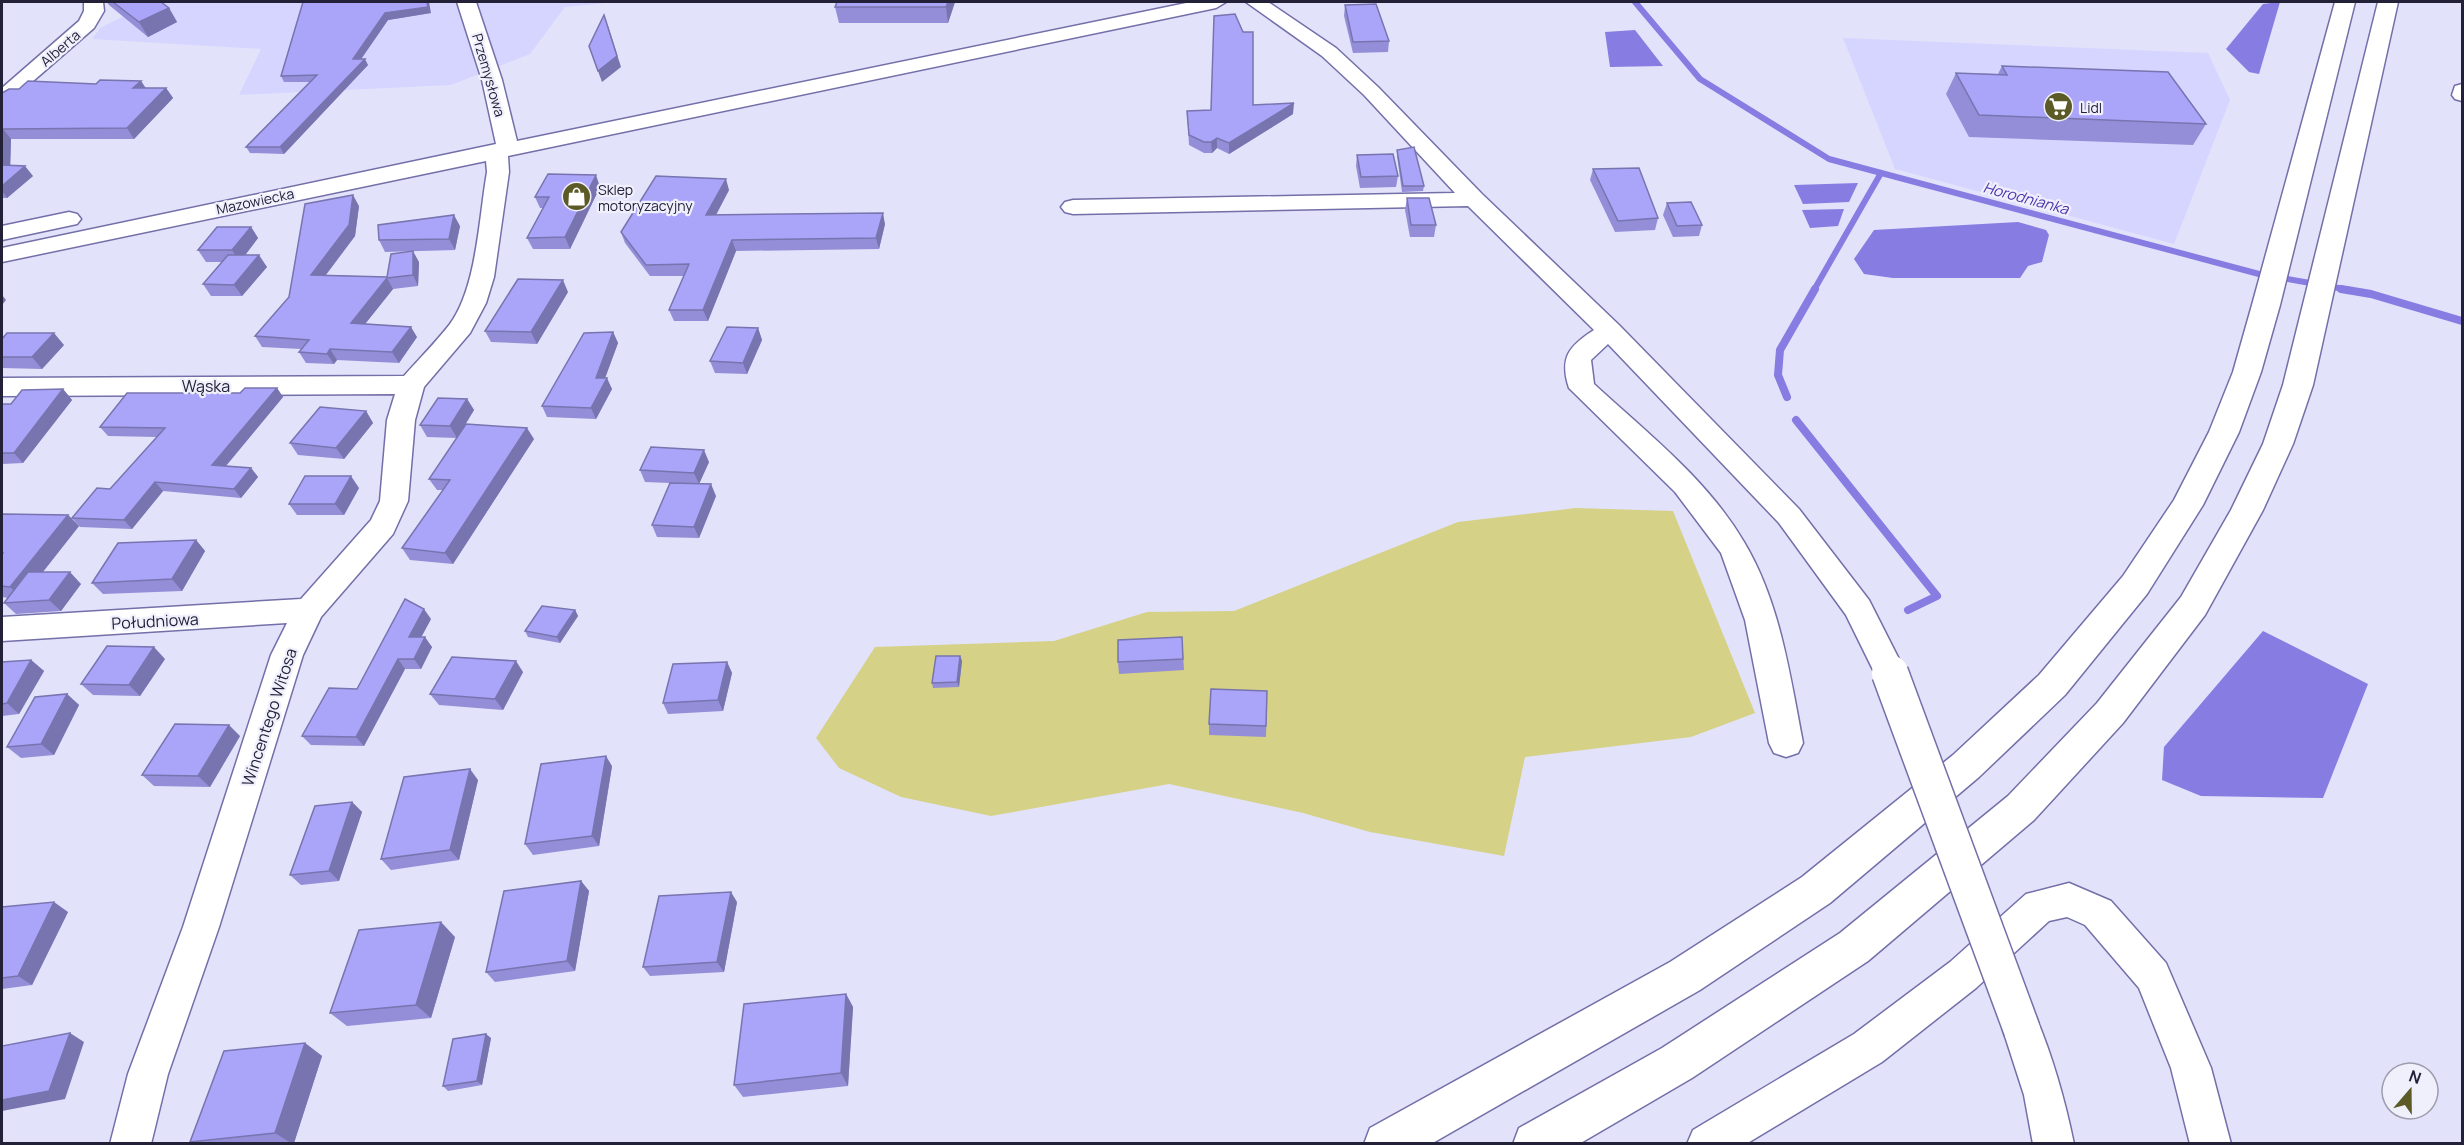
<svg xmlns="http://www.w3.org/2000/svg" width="2464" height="1145" viewBox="0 0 2464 1145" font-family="Manrope,sans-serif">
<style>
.built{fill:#d6d5ff}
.green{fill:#d5d186}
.water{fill:#867ce2}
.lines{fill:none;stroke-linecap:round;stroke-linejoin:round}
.stream-far1{stroke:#867ce2;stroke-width:6}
.stream{stroke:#867ce2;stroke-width:8}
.minor-casing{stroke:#736fa8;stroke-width:3}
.major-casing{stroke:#736fa8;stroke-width:3}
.minor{fill:#fff;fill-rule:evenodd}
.major{fill:#fff;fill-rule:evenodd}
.minor-bridge-casing{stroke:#736fa8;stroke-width:39;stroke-linecap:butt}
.minor-bridge{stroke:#fff;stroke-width:36}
.wall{fill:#938ed7}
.shaded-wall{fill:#7874af}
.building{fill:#aba5fa;stroke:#7874af;stroke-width:1.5}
.labels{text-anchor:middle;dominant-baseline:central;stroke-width:4.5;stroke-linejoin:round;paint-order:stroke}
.far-street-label{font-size:14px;fill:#232138;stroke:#f0f0fd}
.far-poi-label{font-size:14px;fill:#232138;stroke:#f0f0fd;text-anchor:start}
.far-water-label{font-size:15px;font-style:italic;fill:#4e35ac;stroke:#f0f0fd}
.street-label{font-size:16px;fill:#232138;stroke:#f0f0fd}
</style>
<rect width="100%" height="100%" fill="#e2e2fb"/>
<g class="built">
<path d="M152 2H616L565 7 530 54 451 85 239 95 261 49 92 39 100 28Z"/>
<path d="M1843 38 2208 53 2230 100 2174 244 1895 169Z"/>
</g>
<path class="green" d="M1576 508 1673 511 1755 713 1691 737 1525 757 1504 856 1370 832 1303 813 1169 784 991 816 901 797 839 768 816 738 875 647 1054 641 1147 612 1234 611 1458 522Z"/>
<g class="water">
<path d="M2280 2 2259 74 2249 72 2226 49 2263 4Z"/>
<path d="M1635 30 1663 66 1610 67 1605 32Z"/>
<path d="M1858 183 1849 202 1803 204 1794 185Z"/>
<path d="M1844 209 1838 226 1810 228 1802 210Z"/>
<path d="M2018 222 2046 230 2049 235 2042 262 2028 266 2020 278H1893L1864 274 1854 259 1874 230Z"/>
<path d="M2263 631 2368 684 2323 798 2201 796 2162 780 2164 747Z"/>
</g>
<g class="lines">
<g class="stream-far1">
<path d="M1635 2 1700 79 1829 159 2259 274 2350 290"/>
<path d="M1814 290 1881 173"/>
</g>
<g class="stream">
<path d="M2341 289 2371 294 2462 321"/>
<path d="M1787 397 1778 375 1780 350 1815 289"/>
<path d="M1796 420 1937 596 1908 610"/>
</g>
<defs>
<g id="minor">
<path d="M84 2H103L104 11 94 28 9 102 2 104V88L79 21 84 11Z"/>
<path d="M457 2H476L502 80 517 141 1191 2H1226L1216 8 508 156 509 172 494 277 486 303 470 333 424 387 415 420 408 501 393 534 321 617 303 655 219 927 168 1074 151 1144H110L128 1074 183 927 271 655 287 623 2 641V617L301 599 371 520 380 501 387 420 395 394 2 396V378L404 376C419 359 436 342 450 324 477 287 479 217 487 172L486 161 2 262V248L496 144 482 80Z"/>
<path d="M1246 2H1268L1336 48 1378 87 1482 194 1619 325 1799 509 1869 600 1906 673 1901 682 1890 686 1879 682 1846 615 1779 523 1608 344 1591 360 1594 384C1647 433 1707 479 1744 542 1780 602 1790 675 1803 743L1798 753 1786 757 1774 753 1769 743 1745 620 1721 553 1675 492 1569 388C1559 358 1569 346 1594 330L1468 206 1073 214 1065 212 1061 207 1065 202 1073 200 1455 193 1364 95 1322 56Z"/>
<path d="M2462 84V101L2455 99 2452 95 2455 86Z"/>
<path d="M69 212 77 214 81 219 77 224 2 240V226Z"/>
<path d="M2069 883 2111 901 2166 963 2211 1068 2231 1144H2190L2171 1068 2139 988 2085 925 2067 917 2049 921 1976 988 1882 1062 1746 1144H1687L1693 1130 1854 1034 1950 962 2026 894Z"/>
<path d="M2022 1011 2036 1017C2053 1058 2065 1100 2074 1144H2033L2024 1095 2003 1030 2008 1017Z"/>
</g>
<g id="major">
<path d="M2335 2H2355L2280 305 2261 372 2239 432 2203 505 2147 594 2065 695 1979 777 1830 903 1700 990 1431 1144H1364L1370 1128 1670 962 1802 877 1953 755 2039 675 2123 576 2174 500 2209 432 2233 372 2252 305Z"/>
<path d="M2378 2H2398L2313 385 2293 444 2263 510 2205 615 2123 723 2034 820 1868 961 1692 1078 1579 1144H1513L1519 1128 1662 1048 1840 933 2008 796 2097 703 2181 597 2231 510 2263 444 2283 385Z"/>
</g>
</defs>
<use href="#minor" class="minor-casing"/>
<use href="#major" class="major-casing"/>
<use href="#minor" class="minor"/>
<use href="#major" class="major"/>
<defs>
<path id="minor-bridge" d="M1890 673 2022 1030"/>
</defs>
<use href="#minor-bridge" class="minor-bridge-casing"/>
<use href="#minor-bridge" class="minor-bridge"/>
</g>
<g class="wall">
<path d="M107 2H161L169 8 177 22 148 37 109 5Z"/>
<path d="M303 2 431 13 388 20 361 59 368 65 284 154 250 153 246 147 310 82H284L281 76Z"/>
<path d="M837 2H955L948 23H839L835 7Z"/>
<path d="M1345 5 1389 41 1388 52 1353 53 1344 16Z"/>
<path d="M2002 66 2206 124 2193 145 1969 137 1946 94 1956 73 1998 74Z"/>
<path d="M141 81 146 88H166L173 98 134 139H11L10 165 33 176 7 198H2V93L19 89Z"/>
<path d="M1253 105 1293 114 1229 154 1217 148 1212 153H1204L1189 145 1187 111 1211 110Z"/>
<path d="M1397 150 1424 186 1423 191 1402 192 1397 156Z"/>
<path d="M1357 155 1398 176 1396 187 1360 188 1356 166Z"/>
<path d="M1593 169 1658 218 1655 230 1615 232 1590 180Z"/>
<path d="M600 187 570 249H533L527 238 543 208H540L535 197Z"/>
<path d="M729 190 716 215 885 224 879 249 736 251 708 321H674L669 310 684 276H650L625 243 621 232Z"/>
<path d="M1407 198 1436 225 1434 237H1410L1405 210Z"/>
<path d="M1667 203 1702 225 1699 236 1673 237 1663 215Z"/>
<path d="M359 206 355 236 326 275 387 277 419 262 418 286 393 289 365 324 417 337 399 363 337 360 334 364 306 363 299 352 301 349 262 347 255 336 289 297Z"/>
<path d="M460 226 455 250 385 252 379 240Z"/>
<path d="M251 227 258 238 245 255 267 267 242 296H211L203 284 222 262H206L198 250Z"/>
<path d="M568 292 537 344 491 342 485 331Z"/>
<path d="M758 328 762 340 747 374 715 373 710 361Z"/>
<path d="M613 332 618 343 605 378 612 389 596 419 547 417 542 406Z"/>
<path d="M2 339 64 345 42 369 2 368Z"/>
<path d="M277 388 283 397 226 466 251 468 258 477 241 498 163 491 132 529 80 527 72 518 110 489 157 437 108 436 100 427 240 393Z"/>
<path d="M63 389 72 400 23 463 2 464V465V404H11Z"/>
<path d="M467 399 474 410 457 438 427 437 420 425Z"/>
<path d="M366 411 373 423 344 459 298 455 290 443Z"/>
<path d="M534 439 453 564 410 560 402 548 443 490H437L429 479Z"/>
<path d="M709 462 699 484 716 496 699 538 657 537 652 525 670 483 645 482 640 470Z"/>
<path d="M359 488 344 515H297L289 504Z"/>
<path d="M2 514 68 515 79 526 43 572 81 584 61 611 16 614 4 603 8 598 2 597Z"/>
<path d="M196 540 205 551 182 591 103 594 92 583Z"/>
<path d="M575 610 578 616 560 643 528 637 525 631Z"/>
<path d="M431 619 421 637 432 647 421 669H405L364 746 311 745 302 736 357 689Z"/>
<path d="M1182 637 1184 670 1119 674 1118 662Z"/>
<path d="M960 656 962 661 959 687 933 688 932 683Z"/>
<path d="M165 659 140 696 93 695 81 684Z"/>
<path d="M31 660 44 671 19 714 2 716V662Z"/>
<path d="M727 662 732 673 723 711 668 714 663 703Z"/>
<path d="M523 672 503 710 439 705 430 694Z"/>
<path d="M1267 691 1266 737 1209 735V724Z"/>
<path d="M67 694 79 705 54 755 21 758 7 747Z"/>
<path d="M240 736 210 787 154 786 142 775Z"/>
<path d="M612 766 599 846 533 855 525 844Z"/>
<path d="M478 780 459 860 391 870 381 859Z"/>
<path d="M352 802 362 812 339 881 301 885 290 875Z"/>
<path d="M581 881 589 891 575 971 495 982 486 972Z"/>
<path d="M737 902 724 972 650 976 643 967Z"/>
<path d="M2 907 68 912 32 985 2 989Z"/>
<path d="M455 937 431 1018 347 1026 330 1013Z"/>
<path d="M846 994 853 1007 848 1086 743 1097 734 1085Z"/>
<path d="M491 1038 482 1085 448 1091 443 1086Z"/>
<path d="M305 1043 322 1056 294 1143H192L190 1142Z"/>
</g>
<g class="shaded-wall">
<path d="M427 2H429L431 13 388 20 357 65 353 59 385 13Z"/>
<path d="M948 2H955L948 23 946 7Z"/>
<path d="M169 8 177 22 148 37 139 22Z"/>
<path d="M608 26 621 67 602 82 598 71Z"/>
<path d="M365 59 368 65 284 154 280 147Z"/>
<path d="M141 81 147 91 133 88Z"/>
<path d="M166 88 173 98 134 139 127 128Z"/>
<path d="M1294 103 1293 114 1229 154V143Z"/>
<path d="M3 129 11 139 10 175 2 165Z"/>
<path d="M1217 138V148L1212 153 1211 142Z"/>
<path d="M25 166 33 176 7 198 2 191V186Z"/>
<path d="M596 175 600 187 570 249 565 237Z"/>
<path d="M726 179 729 190 710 226 706 215Z"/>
<path d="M353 195 359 206 355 236 318 285 311 275Z"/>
<path d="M883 213 885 224 879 249 876 238Z"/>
<path d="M454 215 460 226 455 250 449 239Z"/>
<path d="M251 227 258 238 240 262 232 250Z"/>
<path d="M732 240 736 251 708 321 703 310Z"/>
<path d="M413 251 419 262 418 286 413 275Z"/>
<path d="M259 255 267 267 242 296 234 285Z"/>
<path d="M387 278 393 289 357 334 351 323Z"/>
<path d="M563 280 568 292 537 344 531 332Z"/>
<path d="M2 295 6 300 2 305Z"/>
<path d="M411 327 417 337 399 363 392 352Z"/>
<path d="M758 328 762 340 747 374 743 363Z"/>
<path d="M613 332 618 343 601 389 596 378Z"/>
<path d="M54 333 64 345 42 369 32 357Z"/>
<path d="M330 349 337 360 334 364 327 354Z"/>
<path d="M607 378 612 389 596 419 591 408Z"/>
<path d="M277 388 283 397 219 474 212 465Z"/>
<path d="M63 389 72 400 23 463 14 453Z"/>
<path d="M467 399 474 410 457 438 450 426Z"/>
<path d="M366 411 373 423 344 459 336 448Z"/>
<path d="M527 428 534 439 453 564 445 553Z"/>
<path d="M704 450 709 462 699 484 694 473Z"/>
<path d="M251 468 258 477 241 498 234 489Z"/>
<path d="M351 476 359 488 344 515 335 504Z"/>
<path d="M155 482 163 491 132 529 124 520Z"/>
<path d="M711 484 716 496 699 538 694 527Z"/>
<path d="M68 515 79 526 22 598 10 587Z"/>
<path d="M196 540 205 551 182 591 172 579Z"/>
<path d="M70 572 81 584 61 611 49 600Z"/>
<path d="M424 609 431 619 416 647 409 637Z"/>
<path d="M575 610 578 616 560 643 557 637Z"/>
<path d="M425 637 432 647 421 669 414 659Z"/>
<path d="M154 647 165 659 140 696 129 685Z"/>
<path d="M960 656 962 661 959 687 957 682Z"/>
<path d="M398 659 405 669 364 746 356 737Z"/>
<path d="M31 660 44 671 19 714 7 703Z"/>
<path d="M516 661 523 672 503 710 495 699Z"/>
<path d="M727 662 732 673 723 711 718 700Z"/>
<path d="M67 694 79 705 54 755 41 744Z"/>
<path d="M229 725 240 736 210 787 198 776Z"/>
<path d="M606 756 612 766 599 846 592 836Z"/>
<path d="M470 769 478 780 459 860 450 850Z"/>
<path d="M352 802 362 812 339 881 329 871Z"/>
<path d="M581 881 589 891 575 971 567 961Z"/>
<path d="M731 892 737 902 724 972 717 962Z"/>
<path d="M54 902 68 912 32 985 18 976Z"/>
<path d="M441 922 455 937 431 1018 416 1005Z"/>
<path d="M846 994 853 1007 848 1086 841 1073Z"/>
<path d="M70 1033 84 1042 65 1099 2 1111V1100Z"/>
<path d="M486 1034 491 1038 482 1085 477 1081Z"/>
<path d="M305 1043 322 1056 294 1143H291L275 1133Z"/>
</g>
<g class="building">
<path d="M113 2H161L169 8 139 22Z"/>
<path d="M303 2H427L428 7 385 13 353 59H365L280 147H246L317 75 281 76Z"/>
<path d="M837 2H948L946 7H835Z"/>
<path d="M1376 4 1389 41 1353 42 1345 5Z"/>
<path d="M1235 14 1243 32H1253V105L1294 103 1229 143 1217 138 1211 142H1204L1189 135 1187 111 1211 110 1214 16Z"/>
<path d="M604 15 617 56 598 71 589 46Z"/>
<path d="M2002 66 2168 72 2206 124 1979 115 1956 73 2007 75Z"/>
<path d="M100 80 141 81 133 88H166L127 128 3 129 2 165 25 166 2 186V93L9 89H19L28 81 96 84Z"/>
<path d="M1414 147 1424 186H1403L1397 150Z"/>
<path d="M1393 154 1398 176 1361 177 1357 155Z"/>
<path d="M1639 168 1658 218 1618 221 1593 169Z"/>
<path d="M548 174 596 175 565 237 527 238 549 197H535Z"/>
<path d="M656 176 726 179 706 215 883 213 876 238 732 240 703 310H669L689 264 646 265 621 232Z"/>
<path d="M353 195 349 225 311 275 387 277 391 254 413 251V275L387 278 351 323 411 327 392 352 330 349 327 354 299 352 309 340 255 336 289 297 305 204Z"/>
<path d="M1407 198H1429L1436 225H1411Z"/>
<path d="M1691 202 1702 225 1677 226 1667 203Z"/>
<path d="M454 215 449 239 379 240 378 225Z"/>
<path d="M217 227H251L232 250H198Z"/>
<path d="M228 255H259L234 285 203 284Z"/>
<path d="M518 279 563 280 531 332 485 331Z"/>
<path d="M727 327 758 328 743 363 710 361Z"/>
<path d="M613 332 596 378H607L591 408 542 406 584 333Z"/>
<path d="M7 333H54L32 357H2V339Z"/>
<path d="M245 388H277L212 465 251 468 234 489 155 482 124 520 72 518 97 488 110 489 165 428 100 427 127 393H240Z"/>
<path d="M63 389 14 453H2V404H11L22 390Z"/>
<path d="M438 398 467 399 450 426 420 425Z"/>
<path d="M320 407 366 411 336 448 290 443Z"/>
<path d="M466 424 527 428 445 553 402 548 450 480 429 479Z"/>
<path d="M651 447 704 450 694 473 640 470Z"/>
<path d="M305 476H351L335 504H289Z"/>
<path d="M670 483 711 484 694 527 652 525Z"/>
<path d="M2 514 68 515 10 587 2 586V555L3 553H2Z"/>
<path d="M196 540 172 579 92 583 118 543Z"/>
<path d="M28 572H70L49 600 4 603Z"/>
<path d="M405 599 424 609 409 637H425L414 659H398L356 737 302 736 329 688 357 689Z"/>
<path d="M542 606 575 610 557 637 525 631Z"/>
<path d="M1182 637 1183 659 1118 662V640Z"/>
<path d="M107 646 154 647 129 685 81 684Z"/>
<path d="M936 656H960L957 682 932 683Z"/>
<path d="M452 657 516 661 495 699 430 694Z"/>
<path d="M31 660 7 703 2 704V662Z"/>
<path d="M727 662 718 700 663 703 673 664Z"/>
<path d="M1211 689 1267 691 1266 726 1209 724Z"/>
<path d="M67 694 41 744 7 747 35 697Z"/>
<path d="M175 724 229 725 198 776 142 775Z"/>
<path d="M606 756 592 836 525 844 541 764Z"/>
<path d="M470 769 450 850 381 859 404 777Z"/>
<path d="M352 802 329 871 290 875 315 806Z"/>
<path d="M581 881 567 961 486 972 504 891Z"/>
<path d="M731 892 717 962 643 967 659 896Z"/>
<path d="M54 902 18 976 2 978V907Z"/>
<path d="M441 922 416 1005 330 1013 359 930Z"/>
<path d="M846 994 841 1073 734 1085 744 1004Z"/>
<path d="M70 1033 49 1091 2 1100V1046Z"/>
<path d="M486 1034 477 1081 443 1086 453 1039Z"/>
<path d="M305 1043 275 1133 190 1142 224 1051Z"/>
</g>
<defs>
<symbol id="supermarket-disc" viewBox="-11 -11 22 22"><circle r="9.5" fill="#5c5a26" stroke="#f0f0fd"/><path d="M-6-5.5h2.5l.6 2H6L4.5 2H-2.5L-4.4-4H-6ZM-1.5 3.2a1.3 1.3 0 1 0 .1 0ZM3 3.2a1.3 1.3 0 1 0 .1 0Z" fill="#fff"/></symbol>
<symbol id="shop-disc" viewBox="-11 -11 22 22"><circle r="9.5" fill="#5c5a26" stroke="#f0f0fd"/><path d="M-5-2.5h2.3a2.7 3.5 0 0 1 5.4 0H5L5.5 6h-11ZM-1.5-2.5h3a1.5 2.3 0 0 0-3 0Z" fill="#fff"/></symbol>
</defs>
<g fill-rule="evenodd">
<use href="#supermarket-disc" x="2042" y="90" width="33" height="33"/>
<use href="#shop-disc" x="560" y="180" width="33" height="33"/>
</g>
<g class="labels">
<g class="far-street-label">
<text transform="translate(60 48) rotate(-41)">Alberta</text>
<text transform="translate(489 75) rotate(74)">Przemysłowa</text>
<text transform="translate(255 201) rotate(-12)">Mazowiecka</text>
</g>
<g class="far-poi-label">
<text x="2080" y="107">Lidl</text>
<text x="598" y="189">Sklep<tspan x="598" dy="16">motoryzacyjny</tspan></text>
</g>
<g class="far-water-label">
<text transform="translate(2026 198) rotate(15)">Horodnianka</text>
</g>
<g class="street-label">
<text x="206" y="386">Wąska</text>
<text transform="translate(155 621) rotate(-3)">Południowa</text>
<text transform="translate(269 717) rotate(-72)">Wincentego Witosa</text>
</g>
</g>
<rect width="2464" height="1145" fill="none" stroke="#232138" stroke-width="6"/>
<g transform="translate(2410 1091) rotate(20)"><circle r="28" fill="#f0f0fd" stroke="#9e9dae" stroke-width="1.5"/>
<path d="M0-4.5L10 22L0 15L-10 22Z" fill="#5c5a26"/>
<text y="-9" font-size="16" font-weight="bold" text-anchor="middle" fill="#232138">N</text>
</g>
</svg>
